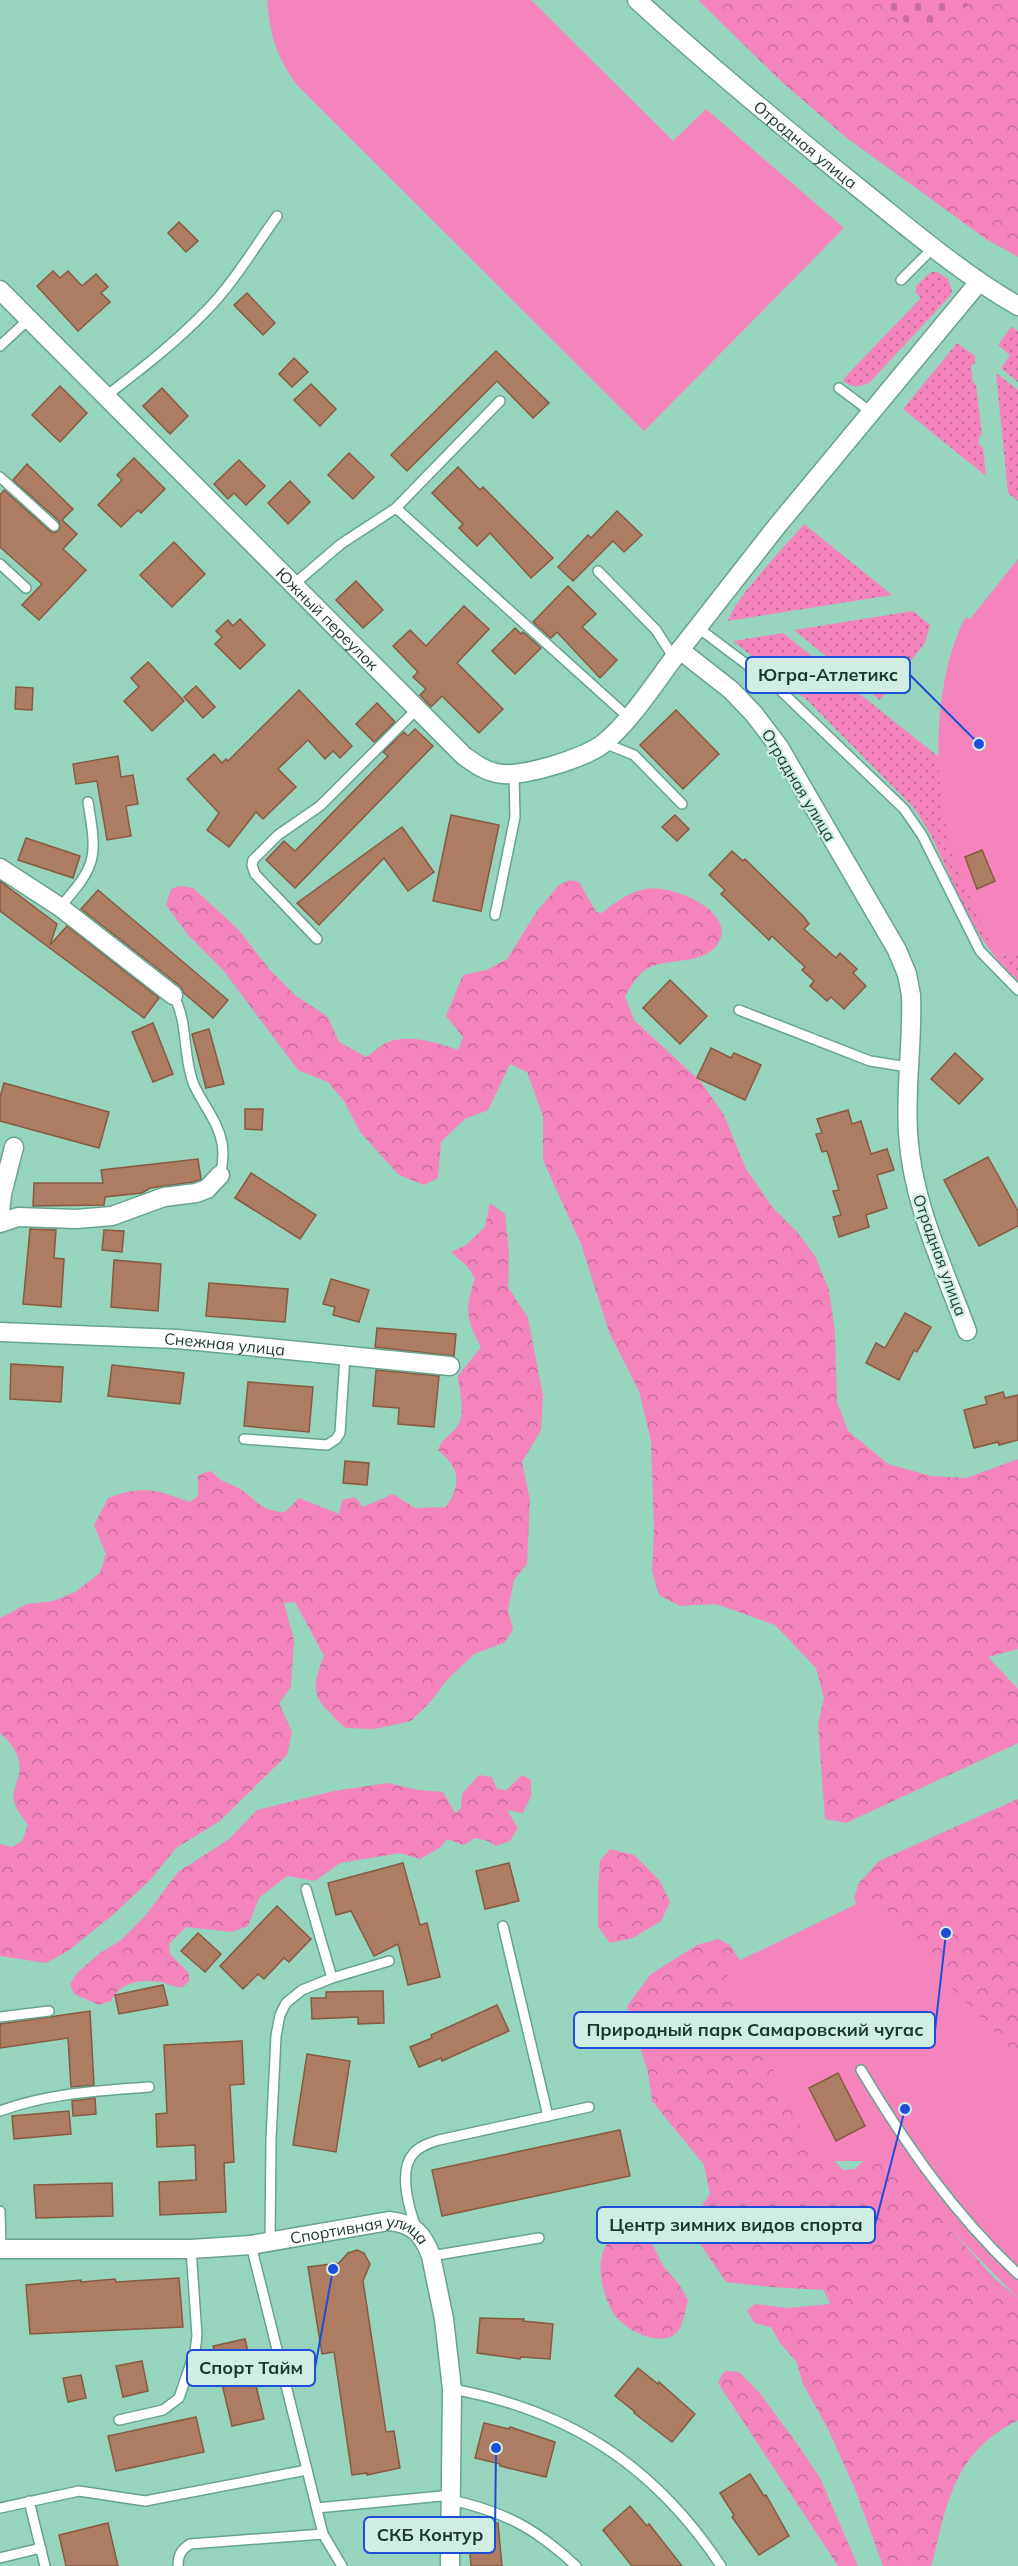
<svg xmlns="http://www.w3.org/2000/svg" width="1018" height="2566" viewBox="0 0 1018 2566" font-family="Mulish,sans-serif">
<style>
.grass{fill:url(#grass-dots)}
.forest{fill:url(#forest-crowns)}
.cemetery{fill:url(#cemetery-stones)}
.pitch{fill:#f584bd}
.building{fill:#ad7d63;stroke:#885a41;stroke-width:1.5}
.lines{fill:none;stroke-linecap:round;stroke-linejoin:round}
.service-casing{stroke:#67a48f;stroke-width:12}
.minor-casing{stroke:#67a48f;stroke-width:21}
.service{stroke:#fff;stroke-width:9}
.minor{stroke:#fff;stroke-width:18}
.labels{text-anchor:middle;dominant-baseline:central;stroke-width:4.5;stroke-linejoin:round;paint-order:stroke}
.street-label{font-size:16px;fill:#1d372e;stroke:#cfede1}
.leader{fill:none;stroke:#1d4ed8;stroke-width:2}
.callout-dot{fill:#1d4ed8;stroke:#cfede1;stroke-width:2}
.callout{fill:#cfede1;stroke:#1d4ed8;stroke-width:2}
.callout-label{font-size:18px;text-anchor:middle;font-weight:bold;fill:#1d372e}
</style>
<defs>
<pattern id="grass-dots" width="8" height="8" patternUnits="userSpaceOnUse" patternTransform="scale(1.5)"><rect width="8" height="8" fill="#f584bd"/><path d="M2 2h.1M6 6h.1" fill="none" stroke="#c66d9a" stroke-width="1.8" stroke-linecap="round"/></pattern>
<pattern id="forest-crowns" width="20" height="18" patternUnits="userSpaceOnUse" patternTransform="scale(1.5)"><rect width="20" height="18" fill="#f584bd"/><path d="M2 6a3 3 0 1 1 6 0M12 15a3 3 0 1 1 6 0" fill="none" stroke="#c66d9a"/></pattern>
<pattern id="cemetery-stones" width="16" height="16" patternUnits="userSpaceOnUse" patternTransform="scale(1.5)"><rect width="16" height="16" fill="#f584bd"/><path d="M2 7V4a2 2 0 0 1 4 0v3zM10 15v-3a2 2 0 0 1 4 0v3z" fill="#c66d9a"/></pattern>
</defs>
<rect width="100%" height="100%" fill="#96d4bd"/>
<g class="grass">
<path d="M931 272H937L948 279 952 291 950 296 870 382C860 388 852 388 843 381L847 375 921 298 916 293V286Z"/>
<path d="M1011 327 1018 331V382L1001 368 1010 355 998 345Z"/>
<path d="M957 343 975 356V363L971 366 973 382 976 385 982 434 979 437V444L983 448 986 476 903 409Z"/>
<path d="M996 373 1018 390V501L1008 493Z"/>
<path d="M804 524 892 595 728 621C735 598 786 545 804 524Z"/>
<path d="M913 611 930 625 925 643 880 700 794 630Z"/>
<path d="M783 633 940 758V773L997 955 1018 953V981L998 961 982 939 962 903 931 835 914 808 807 700 733 641Z"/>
</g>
<g class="forest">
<path d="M698 0H1018V257L986 239 847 138 783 83Z"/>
<path d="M570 880 579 882 596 912 602 913C614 903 629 892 645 889 668 884 736 909 719 942 704 968 665 955 644 971 636 976 630 989 625 996L634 1020 701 1082 724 1115 746 1169 773 1208 798 1233 815 1256 829 1290 835 1333 837 1402 848 1431 888 1464 931 1476 966 1478 1018 1459V1649L988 1657 1018 1689V1743L846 1823 825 1819 818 1724 824 1698 816 1668 775 1625 716 1604 680 1606 659 1595 652 1571 654 1531 651 1441 639 1391 609 1332 581 1244 543 1160V1116L527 1072 510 1064 488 1110 465 1119 441 1142 438 1178 424 1185 399 1175 360 1132 344 1101 328 1082 298 1070 223 970 188 935 166 905 171 889 180 886 193 888 238 929 270 970 296 996 328 1017 339 1042 366 1057C373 1053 379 1046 386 1043 408 1033 438 1043 458 1050L463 1037 446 1016 463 975 487 970 507 959 537 911 559 885Z"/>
<path d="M490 1203 505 1214 509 1254 508 1287 528 1318 543 1396 541 1430 522 1462 530 1500 527 1564 514 1580 508 1610 513 1630 504 1643 474 1654 446 1681 432 1700 411 1721 375 1729 345 1728C315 1698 308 1696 324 1656L295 1602 284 1603 294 1640 291 1687 279 1703 292 1732 287 1755 220 1821 176 1848 151 1879 115 1913 68 1951 46 1963 0 1956V1844L12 1847 22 1841 28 1825C24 1819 18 1812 15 1805 11 1795 15 1788 18 1778 24 1760 13 1744 0 1733V1618L27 1604 53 1601 75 1592 100 1573 106 1554 94 1525 108 1498C145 1485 155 1490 190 1502L198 1496V1475L211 1471C225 1486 231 1482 243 1491 260 1504 263 1511 285 1512L299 1498 339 1514 342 1500 355 1497 363 1507 393 1494 415 1508 446 1507C462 1483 460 1468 438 1450 444 1436 448 1438 456 1428 467 1415 459 1392 458 1376L481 1347C465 1317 465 1309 475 1278L467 1266 451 1252 466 1245 485 1227Z"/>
<path d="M479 1775 492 1777 497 1789 506 1790 522 1775 531 1780V1796L523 1813 507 1810 518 1828 510 1841 496 1846 488 1841 475 1838 464 1845 447 1839 441 1847 420 1859 400 1853 340 1863 315 1881 287 1876 259 1898 248 1926 232 1932 186 1927 169 1944 170 1954 189 1973V1981L183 1987C173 1988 169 1983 160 1982 140 1979 120 1982 111 2001L99 2005 74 1994 70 1984 77 1973 100 1953 120 1941 145 1916 178 1872 228 1840 257 1810 334 1791 388 1783 418 1790 443 1792 455 1813 461 1808 462 1794Z"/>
<path d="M1018 1799V2078L860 1915 854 1898 859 1883 879 1861Z"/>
<path d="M610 1849 634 1855 660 1881 670 1902 661 1921 633 1938 610 1943 598 1927V1888L600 1861Z"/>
<path d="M718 1939 730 1945 739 1959 758 1975 822 2147 843 2170 855 2169 871 2154 879 2150 995 2279 1018 2298V2420C977 2441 958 2468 945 2512 939 2530 937 2548 931 2566H883L855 2489 829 2431 803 2384 796 2361 780 2343 771 2327 754 2323 747 2310 755 2304 788 2308 830 2304 824 2290 771 2287 726 2282 698 2241 694 2218 710 2194 704 2165 652 2101 648 2072 627 2006 651 1974 697 1945Z"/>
<path d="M638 2229 654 2247 663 2266 679 2284 688 2300C685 2310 684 2327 675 2334 658 2348 621 2328 612 2311 600 2289 591 2247 620 2233 625 2231 633 2231 638 2229Z"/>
<path d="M727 2371 739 2372 759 2392 800 2448 820 2478 858 2566H838L718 2383 722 2374Z"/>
</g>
<path class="cemetery" d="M879 0H976L930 30 906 23Z"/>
<g class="pitch">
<path d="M267 0H531L673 141 706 109 844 228 644 431 296 84C276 55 270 35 267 0Z"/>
<path d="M1018 559V953L997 955C979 918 961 882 950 842 932 778 934 682 963 622L966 617 970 619Z"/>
<path d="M867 1899 1018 2057V2298L883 2161H817L724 1968Z"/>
</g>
<g class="building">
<path d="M179 222 198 241 186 252 168 233Z"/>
<path d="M53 271 60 278 68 271 82 286 96 274 108 287 101 293 110 302 78 331 37 286Z"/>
<path d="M247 293 275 323 263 335 234 305Z"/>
<path d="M496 351 549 403 533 418 497 381 407 471 391 455Z"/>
<path d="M294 358 308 372 292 387 279 374Z"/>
<path d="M311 384 336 409 320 426 294 400Z"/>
<path d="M60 386 87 413 60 442 32 415Z"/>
<path d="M162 388 188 416 170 434 143 406Z"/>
<path d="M349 453 374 477 353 499 328 475Z"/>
<path d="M134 458 165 489 141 513 138 510 121 527 98 505 122 480 117 475Z"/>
<path d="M239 460 265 486 246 505 234 493 228 499 214 484Z"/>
<path d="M27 464 73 509 62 520 77 534 63 549 86 570 39 620 22 605 42 584 0 547V495L4 490 50 531 55 533 60 528 59 521 13 480Z"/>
<path d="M458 467 480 490 483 487 553 558 531 578 490 533 477 546 459 528 463 524 432 493Z"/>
<path d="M290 481 310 502 288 524 268 503Z"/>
<path d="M617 511 642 535 624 552 613 541 573 581 558 567 588 535 591 538Z"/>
<path d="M174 542 205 574 172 607 140 575Z"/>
<path d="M356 581 383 610 363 628 336 600Z"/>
<path d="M568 586 596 614 582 627 617 660 600 678 557 632 551 638 533 622Z"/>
<path d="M464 606 489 629 457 663 503 709 479 733 442 696 431 707 420 695 426 689 413 677 418 672 393 646 410 630 426 646Z"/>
<path d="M240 619 265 645 240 669 215 644 222 637 216 631 228 620 233 626Z"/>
<path d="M515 628 521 634 523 632 541 648 515 674 492 651Z"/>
<path d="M148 662 184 701 152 731 124 701 139 687 131 678Z"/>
<path d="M196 686 215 707 203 718 184 697Z"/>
<path d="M16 687 33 688 32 710 15 709Z"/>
<path d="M299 690 352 746 340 758 333 751 325 759 308 740 278 769 296 787 263 819 256 812 229 847 207 830 219 813 187 779 214 754 222 763 226 759 228 761Z"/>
<path d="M377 703 395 722 374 742 356 724Z"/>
<path d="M676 710 719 754 683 789 640 745Z"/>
<path d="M415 729 433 746 295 888 266 860 284 841 295 851 388 756 383 752 404 732 408 736Z"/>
<path d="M118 756 121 777 133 775 138 804 126 806 131 836 107 840 97 781 76 784 73 764Z"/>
<path d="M451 815 499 825 481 911 433 901Z"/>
<path d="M675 815 689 829 677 841 662 827Z"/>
<path d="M402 827 434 872 408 891 384 858 319 925 297 903Z"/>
<path d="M26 838 80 856 73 878 18 860Z"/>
<path d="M982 850 995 881 977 889 965 857Z"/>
<path d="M732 851 743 861 745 859 804 917 809 924 804 929 836 958 840 953 857 969 853 973 866 986 844 1009 831 997 827 1001 810 986 814 981 802 970 805 967 772 936 769 940 721 894 725 890 709 875Z"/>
<path d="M0 881 57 924 50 945 67 926 159 998 144 1018 0 911Z"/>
<path d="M98 890 228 1000 213 1018 184 993 180 986 81 909Z"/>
<path d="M670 980 707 1016 680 1044 643 1008Z"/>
<path d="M153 1023 173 1074 153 1082 132 1032Z"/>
<path d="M209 1029 224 1084 206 1088 192 1034Z"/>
<path d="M711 1048 731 1058 734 1053 761 1065 745 1100 697 1078Z"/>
<path d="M955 1053 983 1079 959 1104 931 1079Z"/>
<path d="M4 1083 109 1112 99 1148 0 1121V1097Z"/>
<path d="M245 1109H263L262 1130 245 1129Z"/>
<path d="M848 1110 852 1124 861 1121 871 1154 887 1149 894 1170 877 1175 887 1208 866 1215 869 1227 839 1237 833 1217 841 1215 833 1191 839 1190 827 1151 822 1152 816 1134 822 1133 817 1119Z"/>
<path d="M988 1157 1018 1211V1226L979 1246 944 1180Z"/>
<path d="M198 1159 201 1179 193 1182 150 1188 142 1193 105 1197 104 1205 33 1206 34 1183H103L101 1170Z"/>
<path d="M251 1173 316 1215 300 1239 235 1198Z"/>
<path d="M30 1229 56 1230 54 1258 64 1259 61 1307 23 1304Z"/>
<path d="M104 1230 124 1231 122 1252 102 1250Z"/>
<path d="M114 1260 161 1264 158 1311 111 1307Z"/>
<path d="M331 1279 369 1290 359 1322 333 1315 335 1307 323 1304Z"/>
<path d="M209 1283 288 1289 285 1322 206 1316Z"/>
<path d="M905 1313 931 1327 917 1352 914 1350 899 1380 866 1363 876 1343 885 1348Z"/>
<path d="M377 1328 456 1334 454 1356 375 1347Z"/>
<path d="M11 1364 63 1367 61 1402 10 1399Z"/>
<path d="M112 1365 184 1373 180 1404 108 1396Z"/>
<path d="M376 1370 439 1376 434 1427 398 1424 399 1408 373 1406Z"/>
<path d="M248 1382 313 1387 309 1432 244 1426Z"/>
<path d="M1003 1392 1005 1398 1018 1395V1440L999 1445 998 1442 974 1448 964 1410 987 1404 985 1397Z"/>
<path d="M345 1461 369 1463 367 1485 343 1483Z"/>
<path d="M403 1863 420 1925 427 1923 440 1977 408 1985 398 1944 374 1956 351 1911 336 1915 328 1883Z"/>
<path d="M509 1863 519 1901 485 1909 476 1871Z"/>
<path d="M277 1906 311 1939 289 1962 284 1958 264 1979 258 1974 243 1989 220 1966Z"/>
<path d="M198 1933 221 1954 205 1972 181 1951Z"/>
<path d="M163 1985 168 2005 119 2014 115 1995Z"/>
<path d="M373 1991H383L384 2023 358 2024V2017L312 2019 311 1998H326V1992Z"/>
<path d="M497 2005 509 2031 442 2061 441 2058 419 2067 410 2047 432 2038 431 2035Z"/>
<path d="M90 2011 94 2085 71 2087 68 2038 0 2048V2024Z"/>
<path d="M242 2041 244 2084 230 2085 234 2162 224 2163 226 2212 160 2215 159 2182 196 2180 195 2145 157 2147 156 2114 167 2113 164 2045Z"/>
<path d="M307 2054 350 2061 336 2152 293 2145Z"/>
<path d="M838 2073 865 2126 836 2141 809 2088Z"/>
<path d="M95 2098 96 2114 73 2116 72 2101Z"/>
<path d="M69 2111 71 2134 14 2139 12 2116Z"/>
<path d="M620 2130 630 2176 442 2216 432 2170Z"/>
<path d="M112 2183 113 2216 36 2218 34 2185Z"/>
<path d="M357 2250 364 2253 370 2264 363 2281 386 2432 394 2431 400 2468 367 2475V2473L352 2475 334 2352 322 2354 308 2267 339 2263 348 2253Z"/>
<path d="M179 2278 183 2327 30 2334 26 2285 81 2280V2282L115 2279 116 2282Z"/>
<path d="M480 2318 524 2319 523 2321 553 2324 550 2359 521 2357 520 2359 477 2353Z"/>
<path d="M245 2339 264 2419 232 2426 213 2346Z"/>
<path d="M142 2361 148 2391 123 2397 116 2366Z"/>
<path d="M638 2368 658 2384 659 2382 695 2414 672 2442 634 2413 635 2412 615 2396Z"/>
<path d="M81 2375 86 2398 68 2402 63 2378Z"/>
<path d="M196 2417 204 2452 116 2471 108 2436Z"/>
<path d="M484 2423 509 2429 510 2427 555 2442 546 2477 500 2466V2464L475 2458Z"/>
<path d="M750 2474 764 2496 766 2495 789 2536 759 2555 732 2517 734 2515 720 2493Z"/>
<path d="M630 2506 647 2526 649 2524 682 2566H632L603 2530Z"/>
<path d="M108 2523 118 2566H66L59 2535Z"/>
<path d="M498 2523 502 2566H471L468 2526Z"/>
</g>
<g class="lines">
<defs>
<g id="service">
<path d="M901 280 933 248"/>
<path d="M0 346 29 319"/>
<path d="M839 388 871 412"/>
<path d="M106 396C140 370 175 343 205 312 233 284 254 248 277 216"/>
<path d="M0 477 54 526"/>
<path d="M396 508 628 717"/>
<path d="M0 564 26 588"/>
<path d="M598 571 656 630 674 658"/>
<path d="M293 585 341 544 396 508 500 401"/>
<path d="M697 627 778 688 904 809 922 835 980 951 1018 990"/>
<path d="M604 743 634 755 682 804"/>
<path d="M60 907C98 864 97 857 88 802"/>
<path d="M495 915 515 817 514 775"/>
<path d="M317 939 255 874 252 865 253 860 278 835 320 806 417 709"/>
<path d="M173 995C189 1022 182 1056 194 1085 203 1105 218 1121 222 1143 224 1154 223 1164 220 1175"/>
<path d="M739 1010 870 1061 908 1067"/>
<path d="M244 1439 327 1445 336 1439 340 1433 345 1356"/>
<path d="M306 1889 332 1978"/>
<path d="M503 1926 548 2116"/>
<path d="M0 2017 49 2011"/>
<path d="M861 2070C906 2145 954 2214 1018 2274"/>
<path d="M0 2111C48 2093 99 2091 149 2087"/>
<path d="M0 2211 1 2252"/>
<path d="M417 2229C409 2210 398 2171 413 2154 419 2146 430 2143 439 2140L589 2107"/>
<path d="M270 2241 271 2139 276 2036 280 2015 286 2003 302 1990 332 1978 389 1961"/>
<path d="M251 2245 323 2534 342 2566"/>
<path d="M431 2256 539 2238"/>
<path d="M452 2389C569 2410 655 2466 721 2566"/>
<path d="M119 2420 163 2410 179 2398 195 2351 197 2336 191 2249"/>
<path d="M452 2500C507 2513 535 2528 576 2566"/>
<path d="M29 2501 45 2566"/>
<path d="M0 2508 79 2491 145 2501 307 2470"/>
<path d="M317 2508 452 2495"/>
<path d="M0 2558 41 2548"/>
<path d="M178 2566C178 2555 181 2550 190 2544L323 2534"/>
</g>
<g id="minor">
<path id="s1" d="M637 0C709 66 784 128 860 189 911 230 961 273 1018 306"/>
<path id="s2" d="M0 290 464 756C474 763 483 770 496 773 519 779 586 758 604 743 633 719 657 679 680 650"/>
<path d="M0 868 60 907 173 995"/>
<path d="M0 1213 2 1194 14 1147"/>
<path d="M0 1223 18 1217 76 1219 112 1216 164 1197 196 1193 207 1189 220 1175"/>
<path d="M967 1331C943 1266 912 1202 908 1133 905 1087 913 1041 911 995L907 974 897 950 779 747 754 714 731 690 680 650 777 526 979 282"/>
<path id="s3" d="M0 1332 177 1339 450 1366"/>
<path id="s4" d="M0 2249H191L251 2245 389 2221C413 2223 423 2234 431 2256L444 2319 452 2389 450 2566"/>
</g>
</defs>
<use href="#service" class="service-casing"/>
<use href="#minor" class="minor-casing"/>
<use href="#service" class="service"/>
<use href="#minor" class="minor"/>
</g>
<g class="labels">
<g class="street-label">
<text stroke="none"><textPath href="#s1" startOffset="222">Отрадная улица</textPath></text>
<text stroke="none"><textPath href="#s2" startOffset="464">Южный переулок</textPath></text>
<text transform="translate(799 785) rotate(59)">Отрадная улица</text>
<text transform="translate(940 1255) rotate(70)">Отрадная улица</text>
<text stroke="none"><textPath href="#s3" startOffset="225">Снежная улица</textPath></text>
<text stroke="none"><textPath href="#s4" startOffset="363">Спортивная улица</textPath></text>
</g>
</g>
<path class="leader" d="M979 744L910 675M946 1933L935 2030M905 2109L875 2225M333 2269L315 2368M496 2448L495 2535"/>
<g class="callout-dot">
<circle cx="979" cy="744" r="6"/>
<circle cx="946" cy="1933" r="6"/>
<circle cx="905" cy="2109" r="6"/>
<circle cx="333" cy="2269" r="6"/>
<circle cx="496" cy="2448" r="6"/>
</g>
<g class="callout">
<rect x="746" y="657" width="164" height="36" rx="6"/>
<rect x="574" y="2012" width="361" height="36" rx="6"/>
<rect x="597" y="2207" width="278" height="36" rx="6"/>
<rect x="187" y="2350" width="128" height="36" rx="6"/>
<rect x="364" y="2517" width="131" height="36" rx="6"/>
</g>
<g class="callout-label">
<text x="828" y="681">Югра-Атлетикс</text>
<text x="755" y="2036">Природный парк Самаровский чугас</text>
<text x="736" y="2231">Центр зимних видов спорта</text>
<text x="251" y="2374">Спорт Тайм</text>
<text x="430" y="2541">СКБ Контур</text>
</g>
</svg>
